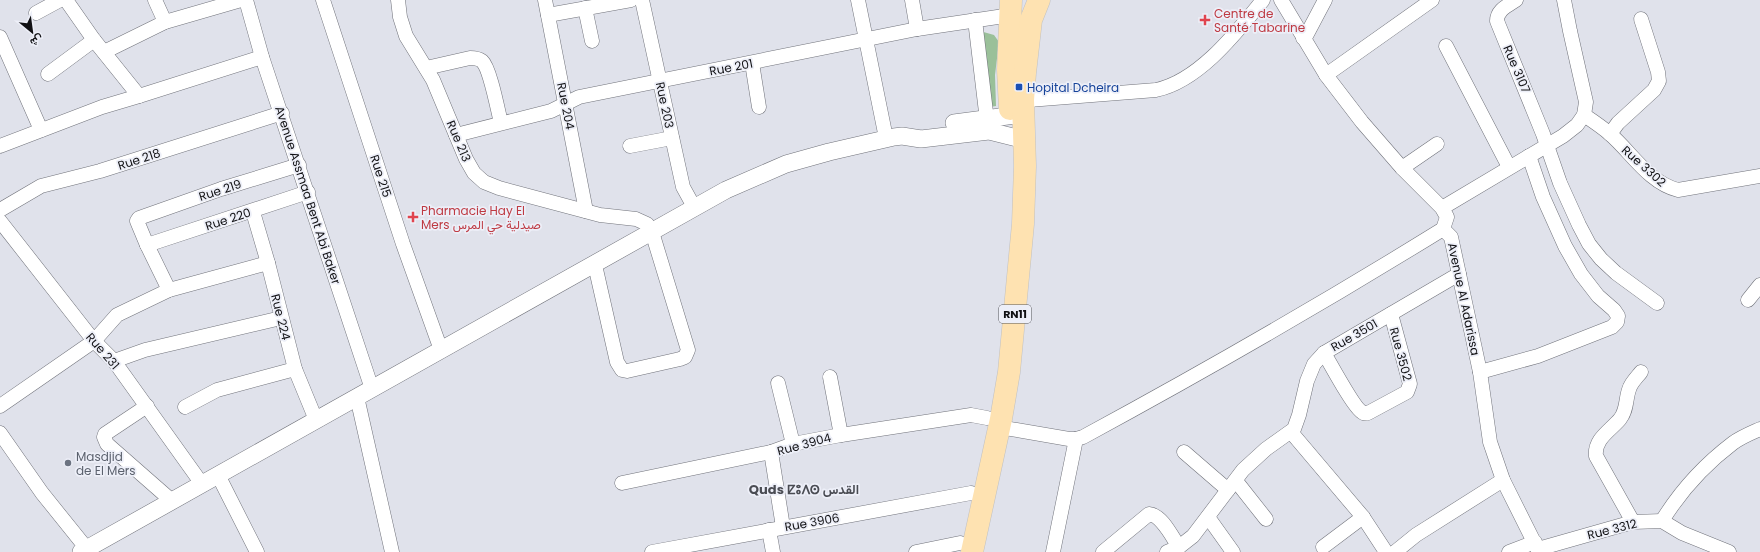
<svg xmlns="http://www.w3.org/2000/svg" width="1760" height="552" viewBox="0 0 1760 552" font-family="Poppins,Vazirmatn,'Noto Sans Tifinagh',sans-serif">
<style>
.green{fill:#9ac099}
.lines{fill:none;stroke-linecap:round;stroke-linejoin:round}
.minor-casing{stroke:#71737b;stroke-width:15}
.tertiary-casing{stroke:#71737b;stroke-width:18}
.primary-casing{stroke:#c1c1c2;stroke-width:23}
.minor{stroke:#fff;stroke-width:14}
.tertiary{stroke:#fff;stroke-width:17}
.primary{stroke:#fee2b1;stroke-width:22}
.health-dot{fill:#e0444e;stroke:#edeff8;stroke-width:1.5}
.transit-dot{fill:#1a4fb4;stroke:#edeff8;stroke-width:1.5}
.worship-dot{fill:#6b7280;stroke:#edeff8;stroke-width:1.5}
.labels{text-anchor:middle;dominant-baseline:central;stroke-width:3.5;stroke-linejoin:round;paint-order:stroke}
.shield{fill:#edeff8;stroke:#535458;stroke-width:1}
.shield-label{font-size:11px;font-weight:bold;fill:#111114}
.health-label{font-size:12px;fill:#be3a42;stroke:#edeff8;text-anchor:start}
.street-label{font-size:12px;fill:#111114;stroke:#edeff8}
.transit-label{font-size:12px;fill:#164399;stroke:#edeff8;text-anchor:start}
.worship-label{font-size:12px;fill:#5b616d;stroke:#edeff8;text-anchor:start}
.neighbourhood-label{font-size:13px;font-weight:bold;fill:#4a4c53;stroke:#edeff8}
</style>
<rect width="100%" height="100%" fill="#e0e2eb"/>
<path class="green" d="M980 31 994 35 999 42 995 75 996 106 990 107Z"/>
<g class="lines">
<defs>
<g id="minor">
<path d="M66 0 94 40 139 96"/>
<path d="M155 0 165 22"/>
<path d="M246 0 262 57 372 389"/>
<path d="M323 0 403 244 441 350"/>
<path d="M398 0 400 17 406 36 433 80 466 159 474 173 484 182 499 188 600 215 636 219 647 224 652 232 688 350 685 357 680 359 627 371 622 370 617 362 595 265"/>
<path d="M545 0 586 211"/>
<path d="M642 0 683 187 694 207"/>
<path d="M858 0 886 138"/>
<path d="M912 0 917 29"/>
<path d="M1281 0 1326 75 1362 122 1402 168 1442 208 1447 217 1443 229 1451 237 1459 274 1480 372 1490 442 1503 480 1539 552"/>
<path d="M1516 0C1507 6 1497 10 1497 21L1543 134 1560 183 1579 225 1589 244 1601 259 1616 273 1657 303"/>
<path d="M585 8 592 41"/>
<path d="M36 13 60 0"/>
<path d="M548 15 631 0"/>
<path d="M975 20 988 129"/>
<path d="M0 37 41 130"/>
<path d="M1303 38 1307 34 1325 0"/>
<path d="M1446 46 1509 167"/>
<path d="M104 52 165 22 241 0"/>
<path d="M752 63 759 107"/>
<path d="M426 68 470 58C474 58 478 58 482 61 490 68 498 111 501 123"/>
<path d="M48 74 94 40"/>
<path d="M1326 75 1432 0"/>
<path d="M1016 101 1156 90C1199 81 1236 33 1263 0"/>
<path d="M1584 115C1593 121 1602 127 1610 134 1631 152 1649 183 1678 190L1760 176"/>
<path d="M1610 134 1618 123 1654 90 1659 81 1658 72 1641 19"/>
<path d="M456 135 551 111 579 97 917 29 1011 15"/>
<path d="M0 146 102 107 139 96 262 57"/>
<path d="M630 146 672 138"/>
<path d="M1402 168 1437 144"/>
<path d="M1442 208 1563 136 1577 125 1584 115 1586 102 1570 31 1564 0"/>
<path d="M0 210 41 186 100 171 282 113"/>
<path d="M253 212 268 263 295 369 316 420"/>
<path d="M0 221 94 341 114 361 202 484"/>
<path d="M147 245 308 192"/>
<path d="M169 290 147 245 137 221 139 218 221 189 299 165"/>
<path d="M1748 300 1760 285"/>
<path d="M1324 353C1330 363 1354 408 1362 412 1364 414 1365 414 1368 413L1407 392 1410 384 1391 314"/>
<path d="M114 361 145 350 281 318"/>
<path d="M1480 372 1538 356 1612 327 1617 322 1618 316 1614 310 1598 296 1581 274 1565 246 1543 197 1529 156"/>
<path d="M830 377 841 435"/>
<path d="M778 383 793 444"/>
<path d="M357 397 392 552"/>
<path d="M0 406 94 341 117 315 169 290 268 263"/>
<path d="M147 406 105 434 104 437 107 444 172 501"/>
<path d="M185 407 217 390 295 369"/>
<path d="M999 427 1069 439H1076L1053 552"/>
<path d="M1291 432 1363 517 1386 552"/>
<path d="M0 433 42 493 87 549"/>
<path d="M1076 439 1083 437C1205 371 1325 302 1443 229"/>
<path d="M771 452 783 527"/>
<path d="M1184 452 1228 490"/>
<path d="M218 475 257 552"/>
<path d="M1236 481 1266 519"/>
<path d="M622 483 771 452 793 444 841 435 971 415 987 418"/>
<path d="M1208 517 1233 552"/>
<path d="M1662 521C1681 490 1704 465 1733 443 1741 437 1751 433 1760 429"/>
<path d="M1633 522 1596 456C1594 439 1610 431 1620 419 1628 409 1625 398 1630 387 1632 382 1637 377 1641 372"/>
<path d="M769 530 773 552"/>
<path d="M1323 547 1363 517"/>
<path d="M1538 549 1633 522 1662 521 1682 533 1729 552"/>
<path d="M652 552 971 493"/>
<path d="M916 552 960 543"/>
<path d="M1103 552 1149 514C1162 515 1172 537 1179 547"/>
<path d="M1167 552 1179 547 1193 536 1243 470 1266 449 1294 429 1299 415 1307 381 1314 364 1324 353 1459 274"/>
<path d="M1395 552 1416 535 1503 480"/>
<path d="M1509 552 1535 542"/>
</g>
<g id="tertiary">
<path d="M954 123 1023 114"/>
<path d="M81 552 726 190 786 164 829 152 894 137 902 136 921 139 989 131 1025 140"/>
</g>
<g id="primary">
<path d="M1010 109 1008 70 1011 0"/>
<path d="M972 552 1001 419 1009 372 1023 224 1025 166 1023 100 1025 73 1031 20 1039 0"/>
</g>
</defs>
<use href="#minor" class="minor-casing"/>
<use href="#tertiary" class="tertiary-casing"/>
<use href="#primary" class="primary-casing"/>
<use href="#minor" class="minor"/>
<use href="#tertiary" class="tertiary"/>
<use href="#primary" class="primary"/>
</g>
<g class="health-dot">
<path d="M1203 14h4v4h4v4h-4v4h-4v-4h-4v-4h4z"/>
<path d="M411 211h4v4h4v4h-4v4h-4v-4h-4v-4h4z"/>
</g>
<rect class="transit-dot" x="1015" y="83" width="8" height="8" rx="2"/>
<circle class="worship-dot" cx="68" cy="463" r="4"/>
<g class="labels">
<rect class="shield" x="999" y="305" width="32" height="18" rx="3"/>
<g class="shield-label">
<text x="1015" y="314">RN11</text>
</g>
<g class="health-label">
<text x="1214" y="13">Centre de<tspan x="1214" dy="14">Santé Tabarine</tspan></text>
<text x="421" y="210">Pharmacie Hay El<tspan x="421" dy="14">Mers صيدلية حي المرس</tspan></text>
</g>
<g class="street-label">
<text transform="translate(731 67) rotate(-11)">Rue 201</text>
<text transform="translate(1517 69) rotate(67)">Rue 3107</text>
<text transform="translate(665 105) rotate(78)">Rue 203</text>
<text transform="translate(566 106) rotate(79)">Rue 204</text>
<text transform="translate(459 141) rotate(67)">Rue 213</text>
<text transform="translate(139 159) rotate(-18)">Rue 218</text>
<text transform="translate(1644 166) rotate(42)">Rue 3302</text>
<text transform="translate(381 176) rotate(72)">Rue 215</text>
<text transform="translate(220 190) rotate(-18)">Rue 219</text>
<text transform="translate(308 195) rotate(72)">Avenue Assmaa Bent Abi Baker</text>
<text transform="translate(228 219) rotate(-18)">Rue 220</text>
<text transform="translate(1464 299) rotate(78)">Avenue Al Adarissa</text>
<text transform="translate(281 317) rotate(76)">Rue 224</text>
<text transform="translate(1354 335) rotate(-30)">Rue 3501</text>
<text transform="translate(103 351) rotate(49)">Rue 231</text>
<text transform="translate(1401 354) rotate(75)">Rue 3502</text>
<text transform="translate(804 444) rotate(-15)">Rue 3904</text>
<text transform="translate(812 522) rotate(-10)">Rue 3906</text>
<text transform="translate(1612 529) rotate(-14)">Rue 3312</text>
</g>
<g class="transit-label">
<text x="1027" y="87">Hopital Dcheira</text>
</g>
<g class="worship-label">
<text x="76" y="456">Masdjid<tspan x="76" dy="14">de El Mers</tspan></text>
</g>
<g class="neighbourhood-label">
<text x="804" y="489">Quds ⵇⵓⴷⵙ القدس</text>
</g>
</g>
<g transform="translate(32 32) rotate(151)" stroke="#edeff8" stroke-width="3" paint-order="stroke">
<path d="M0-3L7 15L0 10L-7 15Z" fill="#111114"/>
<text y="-6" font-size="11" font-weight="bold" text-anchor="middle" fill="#111114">ش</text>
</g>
</svg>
